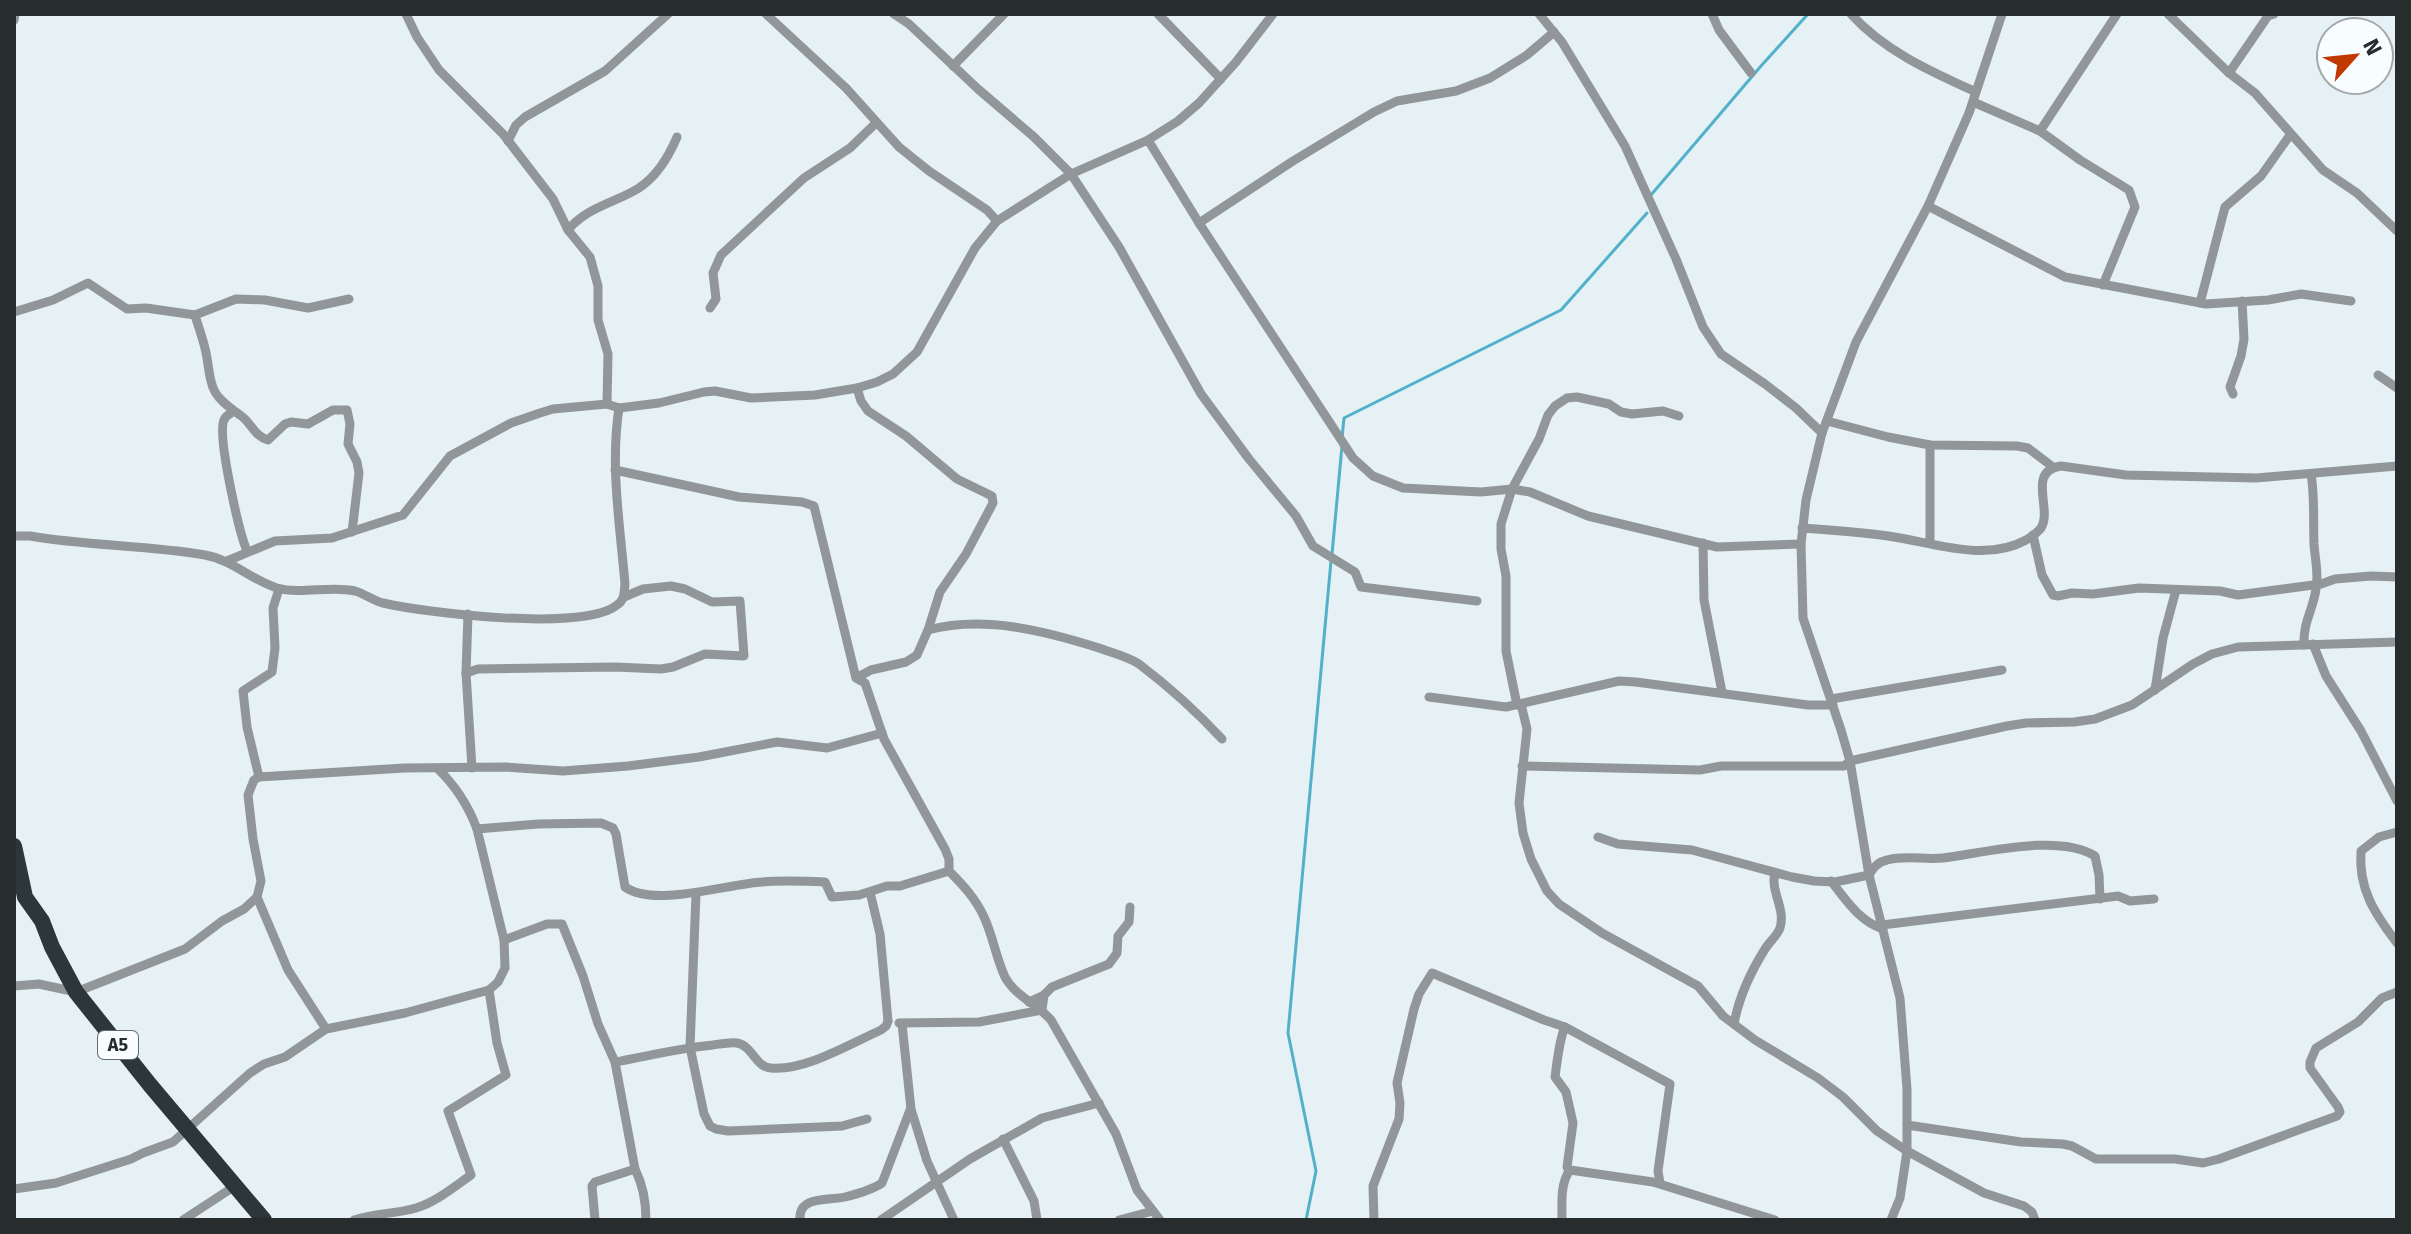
<svg xmlns="http://www.w3.org/2000/svg" width="2411" height="1234" viewBox="0 0 2411 1234" font-family="'Fira Sans',sans-serif">
<style>
.lines{fill:none;stroke-linecap:round;stroke-linejoin:round}
.stream{stroke:#52b1c9;stroke-width:3}
.street{stroke:#919698;stroke-width:9}
.highway{stroke:#2d3639;stroke-width:16}
.labels{text-anchor:middle;dominant-baseline:central;stroke-width:7;stroke-linejoin:round;paint-order:stroke}
.shield{fill:#f8fdff;stroke:#666b6c;stroke-width:2}
.shield-label{font-size:18px;font-weight:bold;fill:#272c2d}
</style>
<rect width="100%" height="100%" fill="#e5f1f5"/>
<g class="lines">
<g class="stream">
<path d="M1651 195 1761 66 1808 14"/>
<path d="M1342 438 1344 418 1561 310 1647 213"/>
<path d="M1332 554 1342 446"/>
<path d="M1306 1220 1316 1171 1288 1033 1331 561"/>
</g>
<g class="street">
<path d="M406 14 417 37 439 70 503 134 553 199 568 230 590 257 598 286V320L608 354 607 404"/>
<path d="M766 14 846 88 899 147 929 171 987 210 997 221"/>
<path d="M894 14 909 24 978 89 1034 137 1071 174 1119 247 1201 394 1249 459 1296 516 1313 546 1355 572 1361 587 1477 601"/>
<path d="M1158 14 1221 79"/>
<path d="M1539 14 1562 42 1625 146 1676 259 1703 327 1721 354 1765 384 1796 408 1822 433"/>
<path d="M1712 14 1719 30 1751 73"/>
<path d="M1851 14C1884 51 1932 72 1976 92"/>
<path d="M2168 14 2229 73 2255 93 2323 170 2357 193 2397 231"/>
<path d="M14 20 15 14"/>
<path d="M953 66 1004 14"/>
<path d="M2229 73 2268 16 2274 14"/>
<path d="M1973 102 2040 131 2080 160 2129 190 2135 207 2103 285"/>
<path d="M2040 131 2117 14"/>
<path d="M1148 140 1199 223 1353 458 1373 476 1403 488 1481 492 1512 489 1530 492 1588 516 1717 547 1801 544"/>
<path d="M508 141 516 125 525 117 605 71 668 14"/>
<path d="M1928 206 2065 277 2206 304 2268 300 2301 294 2351 301"/>
<path d="M1199 223 1293 161 1374 112 1397 101 1456 91 1490 78 1527 55 1554 32"/>
<path d="M568 230C587 207 615 203 639 188 657 176 669 156 677 137"/>
<path d="M349 299 308 308 265 300 236 299 195 315C199 329 205 344 207 358 212 392 212 395 240 415 251 422 254 436 268 440L285 424 291 422 308 424 333 410H347L350 424 348 444 357 462 359 473 352 532"/>
<path d="M2200 303 2225 207 2261 176 2290 135"/>
<path d="M710 308 716 299 713 273 721 255 804 178 850 148 876 123"/>
<path d="M14 312 53 300 88 283 127 309 146 308 195 315"/>
<path d="M2378 375 2397 388"/>
<path d="M2233 394 2230 387 2241 356 2244 339 2242 301"/>
<path d="M233 412C228 415 226 415 224 420 217 436 239 532 247 551"/>
<path d="M1827 421 1888 437 1930 445 2017 446 2028 448 2053 467"/>
<path d="M1930 445V543"/>
<path d="M615 470 739 497 802 502 814 506 856 678 865 683 884 739 945 849 949 859V871C963 885 976 899 984 917 993 936 996 958 1005 977 1015 996 1037 1004 1051 1020L1116 1134 1137 1190 1160 1220"/>
<path d="M1802 528C1831 530 1860 532 1888 536 1932 542 1985 563 2026 540 2031 537 2038 532 2041 528 2053 509 2026 471 2061 466L2126 475 2256 478 2397 466"/>
<path d="M2033 535 2042 575 2053 595 2058 596 2072 593 2093 594 2139 588 2220 591 2238 595 2321 584 2335 579 2371 576 2397 577"/>
<path d="M14 536H30C88 546 147 545 205 555 233 560 251 580 277 588 302 595 330 585 355 591 365 594 374 601 383 603 426 613 584 632 617 605 625 600 624 592 625 584 620 525 610 466 619 408"/>
<path d="M1703 543 1704 600 1722 692"/>
<path d="M227 561 275 541 332 538 403 515 450 456 511 423 540 413 553 409 607 404 619 408 659 403 704 392 715 391 751 398 815 395 857 388 877 382 893 374 917 352 975 248 997 221 1071 174 1148 140 1178 121 1199 103 1236 62 1273 14"/>
<path d="M468 614 466 673 472 768"/>
<path d="M928 630C984 615 1045 631 1099 648 1112 653 1127 656 1139 664 1168 686 1197 712 1222 739"/>
<path d="M2313 644 2326 676 2361 731 2397 801"/>
<path d="M2304 645C2303 622 2313 610 2316 589 2319 575 2315 559 2314 544 2313 521 2315 497 2311 474"/>
<path d="M466 673 478 669 615 667 661 669 673 667 705 654 744 656 740 601 712 602 685 589 671 586 643 589 624 597"/>
<path d="M856 678 871 670 906 662 917 655 928 630 940 592 966 554 993 503 992 496 957 479 906 436 868 411 861 401 857 388"/>
<path d="M2155 690 2163 638 2176 590"/>
<path d="M1429 697 1506 707 1619 681 1636 682 1808 705H1833"/>
<path d="M1831 699 2002 670"/>
<path d="M1521 704 1527 729 1519 803 1523 833 1531 859 1547 891 1559 904 1602 933 1698 986 1723 1016 1755 1040 1818 1078 1843 1097 1877 1131 1907 1151 1984 1193 2024 1206 2032 1212 2035 1220"/>
<path d="M1517 705 1506 651V576L1501 549V524L1512 489 1539 439 1548 415 1555 406 1567 398 1577 397 1609 404 1621 412 1632 414 1663 411 1679 416"/>
<path d="M1522 766 1700 770 1721 766H1844L1850 761 2007 726 2026 723 2074 722 2095 719 2132 705 2193 664 2212 654 2238 647 2397 642"/>
<path d="M437 768C456 786 468 805 477 829"/>
<path d="M259 777 247 727 243 691 272 672 275 648 273 608 279 589"/>
<path d="M2397 832 2379 837 2361 851C2358 889 2375 914 2397 943"/>
<path d="M1598 837 1618 844 1692 850 1792 877 1814 881 1835 882 1869 875C1873 867 1878 862 1887 860 1905 855 1925 860 1943 858 1983 853 2059 833 2095 856L2099 875 2100 899"/>
<path d="M1831 881C1846 900 1859 921 1883 929"/>
<path d="M870 892 880 934 888 1021"/>
<path d="M696 894 690 1047 704 1114 710 1126 716 1129 728 1131 842 1126 867 1119"/>
<path d="M257 897 288 970 326 1029"/>
<path d="M1882 925 2118 896 2130 901 2154 899"/>
<path d="M504 940 547 924H562L583 976 598 1024 615 1062 635 1169C643 1185 646 1202 646 1220"/>
<path d="M14 986 39 984 76 992 185 949 222 921 244 909 257 897 261 881 253 839 248 795 254 780 259 777 404 768 506 767 563 771 628 766 699 757 777 742 827 748 882 733"/>
<path d="M1029 1002 1044 995 1052 987 1109 964 1117 953 1118 936 1129 922 1130 907"/>
<path d="M899 1023 979 1022 1042 1010 1044 995"/>
<path d="M902 1024 911 1109 927 1161 954 1220"/>
<path d="M1734 1024C1739 996 1750 973 1765 949 1770 941 1777 936 1780 928 1786 908 1770 892 1775 873"/>
<path d="M615 1062C648 1056 680 1048 713 1045 720 1044 730 1042 737 1043 753 1046 755 1067 771 1068 805 1071 850 1044 881 1030L886 1026 888 1021"/>
<path d="M1907 1125 2021 1142 2063 1144 2072 1146 2096 1159H2175L2203 1163 2219 1159 2337 1116 2340 1112 2338 1107 2310 1068V1062L2316 1048 2358 1022 2382 998 2397 992"/>
<path d="M1003 1139 1034 1201 1037 1220"/>
<path d="M1570 1170 1653 1182 1775 1220"/>
<path d="M14 1189 56 1183 131 1159 143 1153 173 1142 250 1073 264 1064 285 1057 326 1029 405 1013 489 990 498 982 505 968 504 940 477 829 538 824 601 823 613 828 616 834 625 887C654 908 727 884 762 882 783 880 804 881 825 882L832 897 859 895 887 886H900L949 871"/>
<path d="M183 1220 235 1186"/>
<path d="M354 1220C374 1213 396 1214 416 1208 436 1202 454 1187 471 1175L448 1111 506 1075 497 1043 489 990"/>
<path d="M595 1220 592 1186 595 1182 635 1169"/>
<path d="M800 1220C798 1195 829 1201 845 1197 857 1194 872 1190 882 1183L910 1110"/>
<path d="M881 1220 970 1159 1042 1118 1099 1103"/>
<path d="M1119 1220 1153 1211"/>
<path d="M1374 1220 1373 1186 1399 1119 1400 1103 1397 1083 1414 1009 1419 994 1432 973 1544 1020 1565 1027 1670 1084 1658 1171 1660 1183"/>
<path d="M1562 1220C1562 1204 1560 1183 1570 1170L1567 1167 1573 1123 1566 1092 1555 1077C1557 1063 1559 1040 1565 1027"/>
<path d="M1891 1220 1900 1198 1907 1151V1089L1900 998 1869 875 1850 761 1841 730 1803 618 1801 544 1806 500 1822 433 1856 342 1928 206 1969 113 2002 14"/>
</g>
<path class="highway" d="M14 846 25 897 42 921 52 947 76 992 150 1085 264 1220"/>
</g>
<g class="labels">
<rect class="shield" x="98" y="1031" width="40" height="28" rx="6"/>
<g class="shield-label">
<text x="118" y="1045">A5</text>
</g>
</g>
<rect width="2411" height="1234" fill="none" stroke="#272c2d" stroke-width="32"/>
<g transform="translate(2355 56) rotate(63)"><circle r="38" fill="#f8fdff" stroke="#a4a9ab" stroke-width="2"/>
<path d="M0-6L14 30L0 20L-14 30Z" fill="#c13901"/>
<text y="-12" font-size="22" font-weight="bold" text-anchor="middle" fill="#272c2d">N</text>
</g>
</svg>
